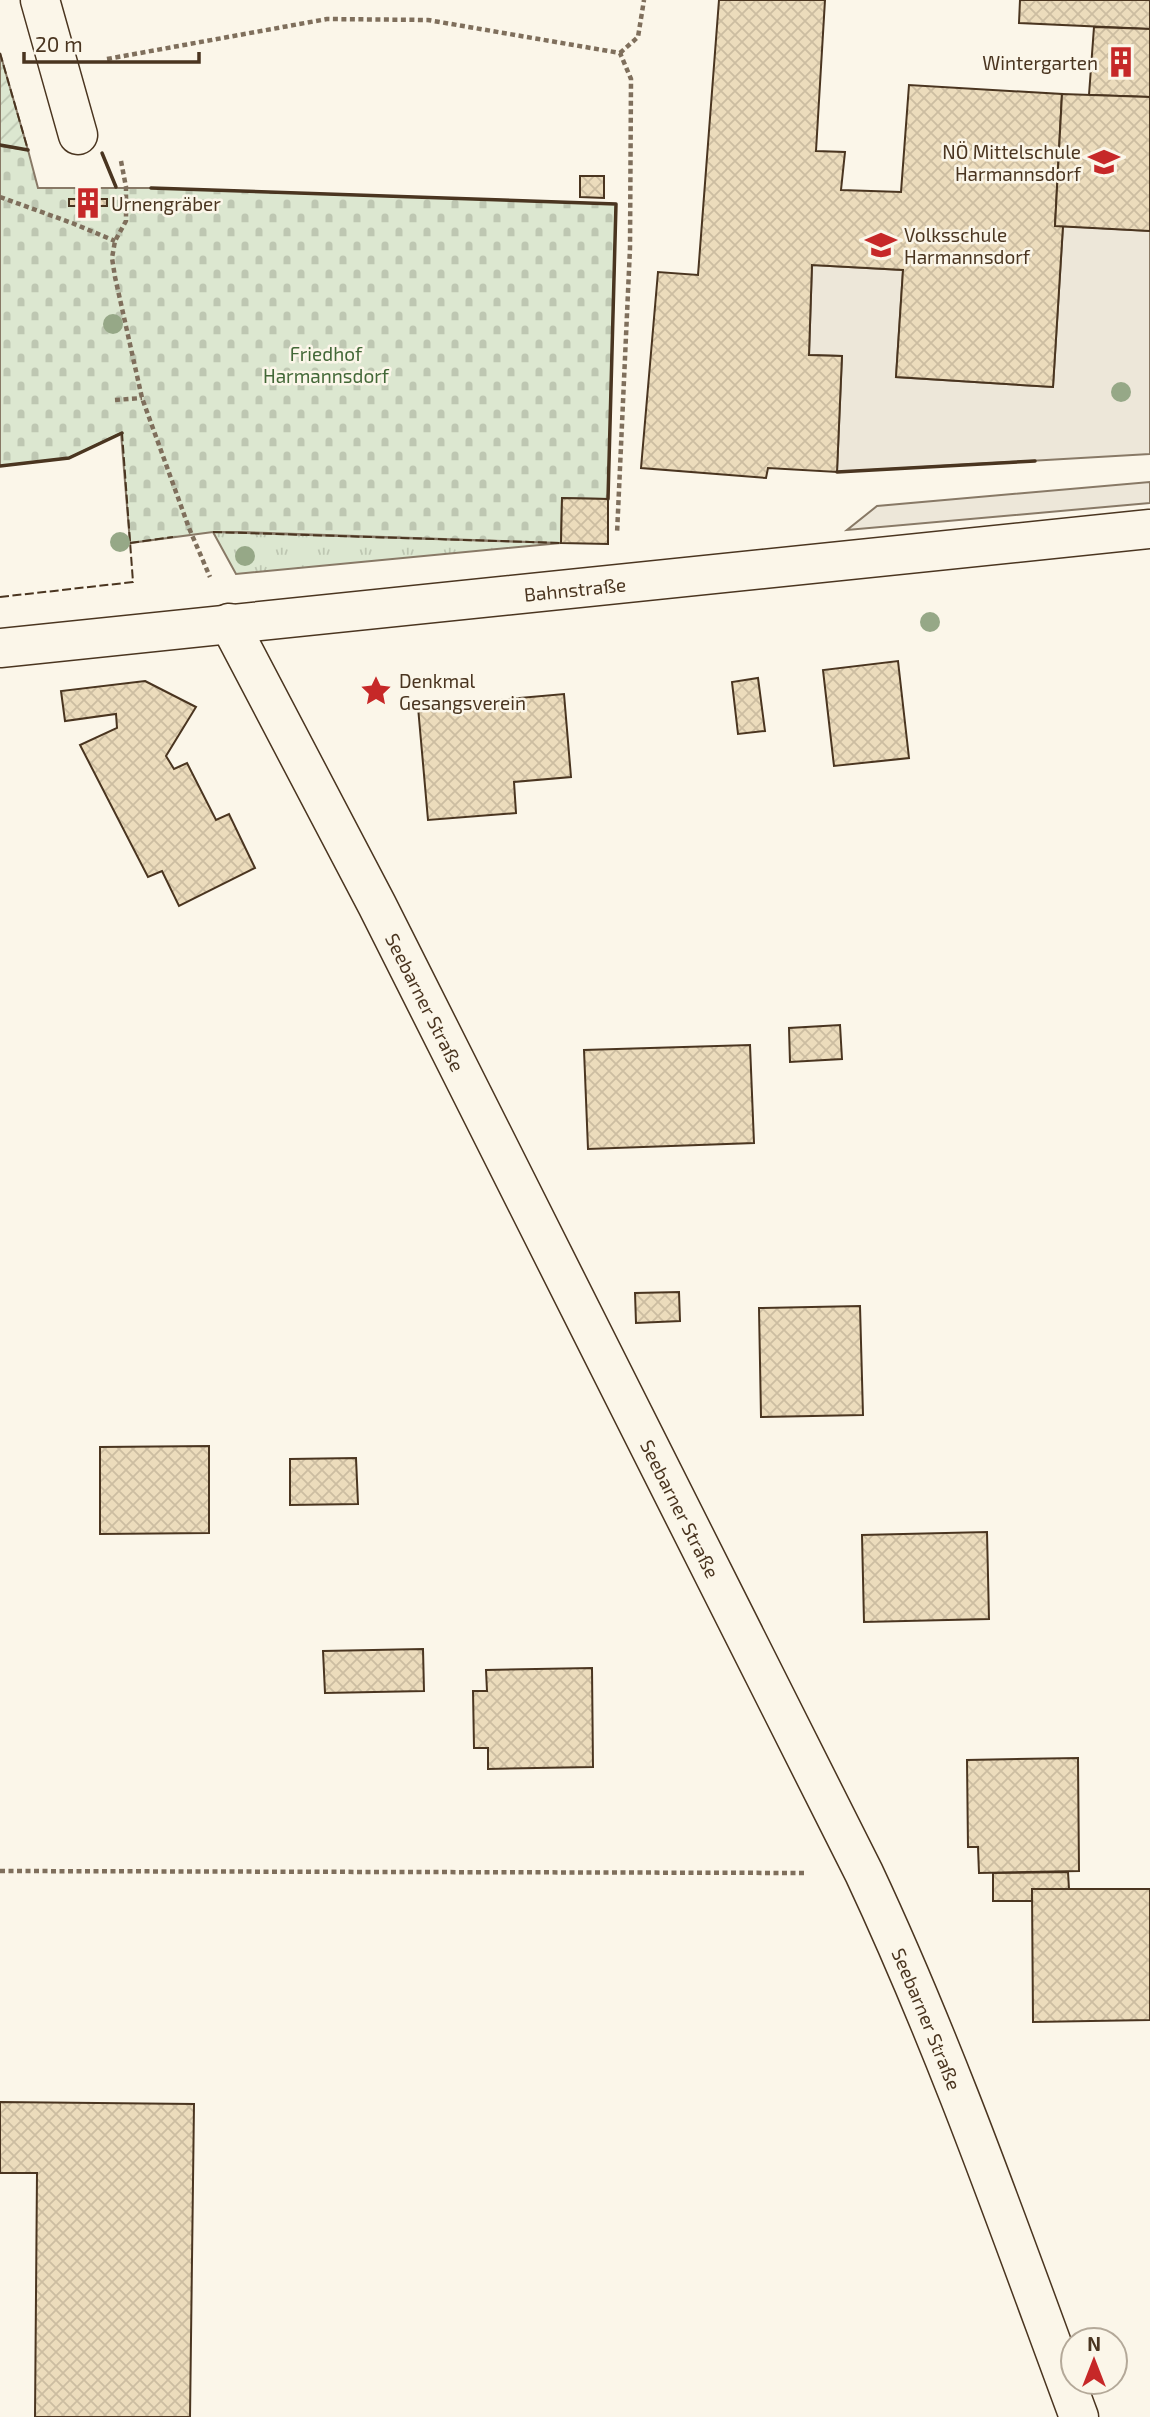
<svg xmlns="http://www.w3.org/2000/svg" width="1150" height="2417" viewBox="0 0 1150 2417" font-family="'Exo 2',sans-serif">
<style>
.grass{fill:url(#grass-tufts);stroke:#887966;stroke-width:2}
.cemetery{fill:url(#cemetery-stones);stroke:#887966;stroke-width:2}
.garden{fill:url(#garden-furrows);stroke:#887966;stroke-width:2}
.parking{fill:#ede7d9;stroke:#887966;stroke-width:2}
.building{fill:url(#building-cross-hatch);stroke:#4a3520;stroke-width:2}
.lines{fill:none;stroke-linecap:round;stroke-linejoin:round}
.street-casing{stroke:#4a3520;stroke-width:41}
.path{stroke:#7f6f5c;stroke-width:4.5;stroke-dasharray:5 3.5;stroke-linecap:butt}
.street{stroke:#fbf6e9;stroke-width:38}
.fence{stroke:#4a3520;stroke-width:2;stroke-dasharray:9 3.5;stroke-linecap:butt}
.wall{stroke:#4a3520;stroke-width:3.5}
.tree{fill:#96a887}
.labels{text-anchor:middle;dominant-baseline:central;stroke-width:5;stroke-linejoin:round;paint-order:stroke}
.poi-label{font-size:19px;fill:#4a3520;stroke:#fbf6e9;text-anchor:start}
.park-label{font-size:19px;fill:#436837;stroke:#fbf6e9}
.street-label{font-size:19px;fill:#4a3520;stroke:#fbf6e9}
</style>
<defs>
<pattern id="grass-tufts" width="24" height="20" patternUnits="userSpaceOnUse" patternTransform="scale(1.75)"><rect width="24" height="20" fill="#dce7d0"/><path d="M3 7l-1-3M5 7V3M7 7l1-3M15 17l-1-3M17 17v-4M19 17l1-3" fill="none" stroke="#bec7b2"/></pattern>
<pattern id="cemetery-stones" width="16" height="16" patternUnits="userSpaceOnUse" patternTransform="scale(1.75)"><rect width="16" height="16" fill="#dce7d0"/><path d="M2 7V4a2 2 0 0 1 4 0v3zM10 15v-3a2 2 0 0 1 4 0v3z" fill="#bec7b2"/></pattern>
<pattern id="garden-furrows" width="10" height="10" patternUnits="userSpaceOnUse" patternTransform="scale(1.75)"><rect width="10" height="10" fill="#dce7d0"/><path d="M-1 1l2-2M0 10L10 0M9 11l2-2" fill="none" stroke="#bec7b2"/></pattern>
<pattern id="building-cross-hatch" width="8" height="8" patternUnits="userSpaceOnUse" patternTransform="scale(1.75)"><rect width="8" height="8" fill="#ecdcbc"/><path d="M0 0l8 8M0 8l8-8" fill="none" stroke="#ccbda1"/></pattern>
</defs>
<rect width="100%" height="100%" fill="#fbf6e9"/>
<path class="grass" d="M213 532 561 543 236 574Z"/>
<path class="cemetery" d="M0 145 28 150 38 188H152L616 204 608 499 562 498 561 543 241 532H213L130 543 121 433 69 458 0 466Z"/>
<path class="garden" d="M0 53 28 150 0 146Z"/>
<g class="parking">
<path d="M1063 226 1150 231V454L837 472 842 356 809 355 812 265 903 270 896 377 1053 387Z"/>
<path d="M1150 482V503L847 530 877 506Z"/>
</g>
<g class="building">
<path d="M719 0H825L816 151 845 152 841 190 901 192 909 85 1062 94 1055 226H1063L1053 387 896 377 903 270 812 265 809 355 842 356 837 472 768 468 766 478 641 468 658 272 698 275Z"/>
<path d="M1020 0H1150V29L1019 23Z"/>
<path d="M1094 27 1150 29V97L1089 95Z"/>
<path d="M1062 94 1150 97V231L1055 226Z"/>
<path d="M580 176H604V198L580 197Z"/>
<rect x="69" y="199" width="38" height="7"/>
<path d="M562 498 608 499V544L561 543Z"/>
<path d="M898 661 909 758 834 766 823 670Z"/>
<path d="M758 678 765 731 738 734 732 682Z"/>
<path d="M145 681 196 707 166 756 174 769 187 763 216 820 229 814 255 868 179 906 162 871 148 877 80 745 117 728 116 714 65 721 61 691Z"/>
<path d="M564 694 571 777 514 782 516 813 428 820 418 707Z"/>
<path d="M840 1025 842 1059 790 1062 789 1028Z"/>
<path d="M750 1045 754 1143 588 1149 584 1050Z"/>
<path d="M679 1292 680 1321 636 1323 635 1293Z"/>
<path d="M860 1306 863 1415 761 1417 759 1308Z"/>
<path d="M209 1446V1533L100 1534V1447Z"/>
<path d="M356 1458 358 1504 290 1505V1459Z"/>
<path d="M987 1532 989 1619 864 1622 862 1535Z"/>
<path d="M423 1649 424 1691 325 1693 323 1651Z"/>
<path d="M592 1668 593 1767 488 1769V1748H474L473 1691H487L486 1670Z"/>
<path d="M1078 1758 1079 1871 979 1873 978 1847H968L967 1760Z"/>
<path d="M1068 1872 1069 1889H1032V1901H993V1873Z"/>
<path d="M1032 1889H1150V2020L1033 2022Z"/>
<path d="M0 2102 194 2104 190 2417H35L37 2173H0Z"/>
</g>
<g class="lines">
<defs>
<g id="street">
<path d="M40 0 78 135"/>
<path id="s1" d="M229 623 377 905 864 1873C947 2050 1011 2234 1079 2417"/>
<path id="s2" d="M0 648 1150 529"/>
</g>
</defs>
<use href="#street" class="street-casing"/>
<g class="path">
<path d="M620 53 638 37 644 0"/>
<path d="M107 59 327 19 428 20 620 53 631 79 630 248 617 534"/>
<path d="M121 161 126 187V221L115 241 112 258 115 277 142 398 189 528 210 577"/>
<path d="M0 197 72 223 115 241"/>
<path d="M115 400 142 398"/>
<path d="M0 1871 807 1873"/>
</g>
<use href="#street" class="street"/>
<g class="fence">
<path d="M0 53 28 150"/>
<path d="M213 532 561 543"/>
<path d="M130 543 173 537"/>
<path d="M0 597 133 582 122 433"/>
</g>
<g class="wall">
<path d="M0 145 28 150"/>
<path d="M102 153 116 187"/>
<path d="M151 188 616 204 608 499"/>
<path d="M0 466 69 458 122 433"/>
<path d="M837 472 1035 461"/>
</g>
</g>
<g class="tree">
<circle cx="113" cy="324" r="10"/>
<circle cx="1121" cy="392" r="10"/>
<circle cx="120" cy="542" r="10"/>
<circle cx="245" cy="556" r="10"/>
<circle cx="930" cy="622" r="10"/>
</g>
<defs>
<symbol id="building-bare" viewBox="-9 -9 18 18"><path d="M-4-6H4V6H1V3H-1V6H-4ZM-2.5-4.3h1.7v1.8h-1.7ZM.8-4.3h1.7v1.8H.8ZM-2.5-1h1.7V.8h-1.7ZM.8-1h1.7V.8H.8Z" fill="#c62828" stroke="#fbf6e9" stroke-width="2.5" paint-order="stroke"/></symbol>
<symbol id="school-bare" viewBox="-9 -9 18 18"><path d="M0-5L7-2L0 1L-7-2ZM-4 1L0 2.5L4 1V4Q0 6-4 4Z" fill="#c62828" stroke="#fbf6e9" stroke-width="2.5" paint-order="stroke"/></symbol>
<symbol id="sight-bare" viewBox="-9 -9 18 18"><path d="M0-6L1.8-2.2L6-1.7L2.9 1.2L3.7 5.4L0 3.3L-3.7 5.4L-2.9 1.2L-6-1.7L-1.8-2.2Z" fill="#c62828" stroke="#fbf6e9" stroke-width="2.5" paint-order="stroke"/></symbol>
</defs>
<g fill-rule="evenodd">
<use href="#building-bare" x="1099" y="40" width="44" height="44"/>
<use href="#school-bare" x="1082" y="140" width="44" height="44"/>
<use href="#building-bare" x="66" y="181" width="44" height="44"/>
<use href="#school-bare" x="859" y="223" width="44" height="44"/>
<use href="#sight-bare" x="354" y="669" width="44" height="44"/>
</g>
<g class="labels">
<g class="poi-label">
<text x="1098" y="62" text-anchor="end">Wintergarten</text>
<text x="1081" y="151" text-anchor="end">NÖ Mittelschule<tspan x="1081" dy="22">Harmannsdorf</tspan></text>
<text x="111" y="203">Urnengräber</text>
<text x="904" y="234">Volksschule<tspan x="904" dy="22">Harmannsdorf</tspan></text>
<text x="399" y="680">Denkmal<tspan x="399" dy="22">Gesangsverein</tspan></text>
</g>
<g class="park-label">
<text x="326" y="353">Friedhof<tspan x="326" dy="22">Harmannsdorf</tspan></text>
</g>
<g class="street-label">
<text stroke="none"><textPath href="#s2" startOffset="578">Bahnstraße</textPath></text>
<text stroke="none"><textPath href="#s1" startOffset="427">Seebarner Straße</textPath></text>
<text stroke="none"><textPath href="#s1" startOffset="994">Seebarner Straße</textPath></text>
<text stroke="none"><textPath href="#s1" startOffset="1561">Seebarner Straße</textPath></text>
</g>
</g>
<g transform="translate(1094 2361)"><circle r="33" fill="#fbf6e9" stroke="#b4a999" stroke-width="2"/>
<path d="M0-5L12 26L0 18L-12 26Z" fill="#c62828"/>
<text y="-10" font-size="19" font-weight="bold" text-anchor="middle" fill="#4a3520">N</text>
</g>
<path d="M24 52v10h175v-10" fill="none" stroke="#4a3520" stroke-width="3.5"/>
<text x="35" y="52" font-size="21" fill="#4a3520" stroke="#fbf6e9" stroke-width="5" paint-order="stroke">20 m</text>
</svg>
